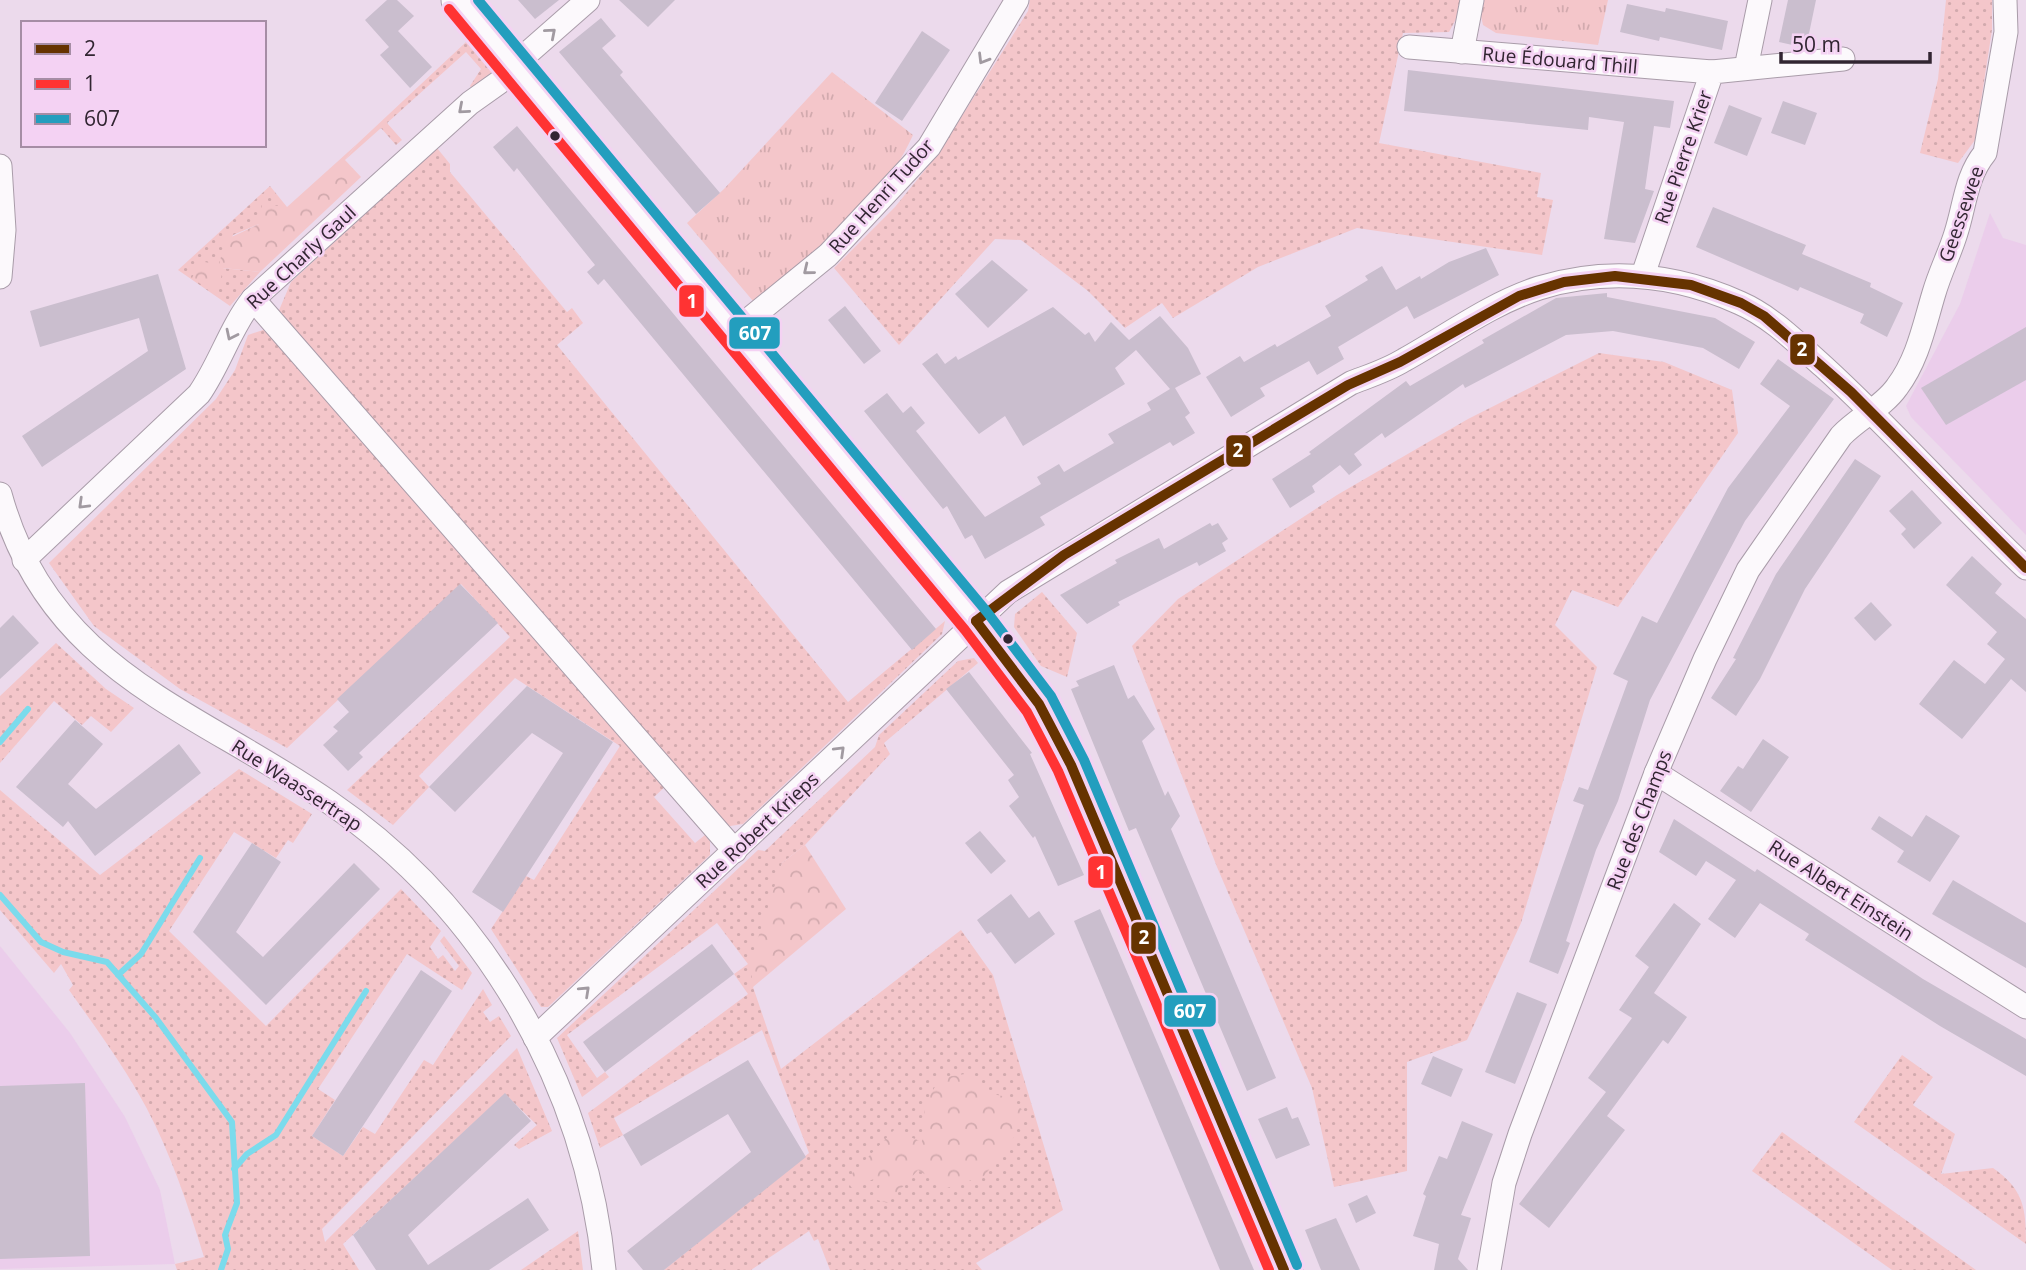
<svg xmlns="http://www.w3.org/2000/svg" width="2026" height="1270" viewBox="0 0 2026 1270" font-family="'Open Sans',sans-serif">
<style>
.built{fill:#ebcdeb}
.grass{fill:url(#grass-dots)}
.forest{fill:url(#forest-crowns)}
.park{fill:url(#park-tufts)}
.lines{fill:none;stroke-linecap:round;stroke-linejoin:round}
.stream{stroke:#7bdbec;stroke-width:6}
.building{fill:#cabece}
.minor-casing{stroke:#a99ca9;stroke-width:25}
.primary-casing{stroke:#a99ca9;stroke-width:39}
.minor{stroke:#fcf9fc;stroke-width:23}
.primary{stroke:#fcf9fc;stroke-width:37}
.bus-1-casing{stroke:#f4d2f3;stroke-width:16}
.bus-2-casing{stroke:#f4d2f3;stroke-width:16}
.bus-3-casing{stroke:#f4d2f3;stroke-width:16}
.bus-1{stroke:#630;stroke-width:10}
.bus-2{stroke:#f33;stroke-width:10}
.bus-3{stroke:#239ebe;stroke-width:10}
.oneway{stroke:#a19aa1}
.bus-dot{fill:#312531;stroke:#f4d2f3;stroke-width:2.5}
.labels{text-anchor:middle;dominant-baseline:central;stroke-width:5;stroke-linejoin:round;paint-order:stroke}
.street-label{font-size:19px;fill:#312531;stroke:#f4d2f3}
.line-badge{stroke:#f4d2f3;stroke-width:2.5}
.badge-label{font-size:19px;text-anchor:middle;font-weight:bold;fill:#fff}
</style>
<defs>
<pattern id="grass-dots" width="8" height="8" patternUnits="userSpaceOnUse" patternTransform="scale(1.75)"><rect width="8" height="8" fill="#f4c6ca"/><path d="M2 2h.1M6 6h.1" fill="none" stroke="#d2aaae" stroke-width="1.8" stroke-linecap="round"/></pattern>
<pattern id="forest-crowns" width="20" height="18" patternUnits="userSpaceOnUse" patternTransform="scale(1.75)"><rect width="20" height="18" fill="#f4c6ca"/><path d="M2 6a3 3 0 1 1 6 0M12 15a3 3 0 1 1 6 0" fill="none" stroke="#d2aaae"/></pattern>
<pattern id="park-tufts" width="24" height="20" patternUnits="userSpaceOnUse" patternTransform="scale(1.75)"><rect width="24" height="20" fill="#f4c6ca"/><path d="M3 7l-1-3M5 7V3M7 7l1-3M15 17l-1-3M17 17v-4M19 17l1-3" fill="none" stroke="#d2aaae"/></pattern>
</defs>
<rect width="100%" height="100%" fill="#ecdaec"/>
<g class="built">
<path d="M1990 213 2003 238 2026 245V535L1911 417 1906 406 1960 304Z"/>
<path d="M0 946 70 1033 125 1117 160 1190 175 1264 0 1269Z"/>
</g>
<g class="grass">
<path d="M1030 0H1460L1456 19 1449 32 1403 33 1379 143 1541 173 1537 197 1553 200 1542 255 1357 228 1258 267 1173 318 1162 303 1125 328 1088 291 1021 240 995 239 899 345 834 268 895 207 938 154 1028 11Z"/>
<path d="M1946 0H1992V30L1975 140 1958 163 1920 153 1938 79Z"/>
<path d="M466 42 492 72 472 89 470 86 481 69 466 52 387 123 402 140 396 145 381 128 345 160 357 144Z"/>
<path d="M437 148 450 164V172L567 312 572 308 583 323 557 345 848 702 945 621 942 634 743 824 724 827 277 315 291 282Z"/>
<path d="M270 186 287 207 259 224 233 235 222 268 260 272 230 306 178 270Z"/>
<path d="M269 328 668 784 654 797 695 843 705 835 710 841V855L548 1007H541L491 929 526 876 534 880 620 746 515 678 419 776 429 787 393 825 347 790 510 637 461 584 287 748 180 689 94 626 49 563 216 399 235 370 248 335Z"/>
<path d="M1599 353 1664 362 1732 390 1738 433 1618 607 1572 590 1555 625 1597 667 1521 923 1467 1040 1407 1062V1171L1334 1187 1312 1088 1217 867 1132 646 1178 599 1337 495 1468 419Z"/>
<path d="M1042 592 1077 633 1067 677 1041 666 1014 627 1015 614Z"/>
<path d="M56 643 106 689 134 708 111 732 91 716 82 725 54 701 0 763V696Z"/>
<path d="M974 658 978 663 884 743 890 754 805 845 782 863 753 987 781 1069 961 930 993 975 1063 1210 976 1263 982 1270H830L818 1239 814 1241 809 1231 751 1270H664L809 1153 762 1030 614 1118 623 1135 600 1148 588 1113 748 994 734 974 748 964 717 923 567 1035 597 1078 605 1072 609 1077 582 1097 557 1038 758 850 765 851 875 747 879 735 958 661Z"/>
<path d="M239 769 312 814 293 843 288 840 276 858 234 832 169 931 266 1026 401 889 441 931 430 947 438 959 443 955 455 971 459 966 440 941 444 936 472 973 462 990 407 954 318 1089 335 1100 312 1136 343 1156 363 1127 375 1134 424 1060 433 1065 483 989 492 1005 483 1012 490 1022 499 1016 511 1036 322 1229 325 1242 517 1048 552 1131 519 1149 514 1145 537 1125 505 1094 343 1244 359 1270H177L175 1264 204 1257C188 1205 171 1154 146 1107 124 1066 96 1028 69 990L73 985 61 964 54 973 0 910V790L100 875Z"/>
<path d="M1902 1055 1933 1077 1913 1105 1955 1134 1941 1174 1993 1168C2024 1190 2026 1208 2026 1244L1854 1122Z"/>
<path d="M1782 1132 1976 1270H1892L1752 1171Z"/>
<path d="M578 1231 583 1270H521Z"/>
</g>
<g class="forest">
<path d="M357 144 345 160 361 177 260 272 223 268 220 283 208 289 192 278 200 261 219 265 225 240 259 224 262 204 287 207Z"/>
<path d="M805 845 846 909 753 987 750 963 782 863Z"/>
<path d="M971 1073 988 1093 1007 1097 1024 1111 1012 1141 984 1176 947 1188 918 1170 888 1203 877 1200 881 1176 852 1188 846 1180 894 1130 922 1142 925 1104 940 1078Z"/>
</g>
<g class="park">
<path d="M1482 0H1608L1598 45 1496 33 1483 25 1480 12Z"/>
<path d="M832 72 913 135C882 205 812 256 753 301L687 223 724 189Z"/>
</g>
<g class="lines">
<g class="stream">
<path d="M0 742 28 709"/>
<path d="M0 895 41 942 63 952 107 962 156 1018 232 1122 237 1203 225 1235 228 1249 221 1270"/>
<path d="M118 975 141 954 200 858"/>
<path d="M234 1169 247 1154 276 1135 366 991"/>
</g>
</g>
<g class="building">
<path d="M387 0H397L414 16 398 31 432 67 410 88 380 55 389 47 365 20Z"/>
<path d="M518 0H559L535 19Z"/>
<path d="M619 0H675L648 27Z"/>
<path d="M1788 0H1816L1806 48 1779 42Z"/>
<path d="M1627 4 1665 12 1666 8 1728 21 1722 50 1660 37 1659 41 1620 32Z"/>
<path d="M601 18 616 36 602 48 623 72 620 75 720 193 696 214 559 52Z"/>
<path d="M922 31 950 50 902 121 875 103Z"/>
<path d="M1408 70 1674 101 1670 128 1654 126 1645 189 1654 191 1635 243 1604 239 1624 122 1589 117 1588 130 1404 111Z"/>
<path d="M1783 101 1817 113 1805 145 1771 133Z"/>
<path d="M1729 105 1762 118 1747 156 1714 143Z"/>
<path d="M517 126 936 629 912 650 604 279 598 285 587 272 595 265 517 168 514 172 493 147Z"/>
<path d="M1713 207 1806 245 1802 254 1871 283 1870 287 1903 303 1887 337 1860 323 1864 314 1800 287 1798 291 1696 247Z"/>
<path d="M1486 248 1499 275 1414 319 1407 306 1338 347 1344 359 1317 375 1309 361 1260 388 1265 396 1231 417 1206 377 1240 356 1244 362 1275 344 1277 347 1331 316 1325 306 1368 280 1365 276 1382 266 1396 290 1420 276 1421 279 1449 262Z"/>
<path d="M992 260 1028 290 988 328 955 294Z"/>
<path d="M158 274 186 369 42 467 22 436 148 351 139 318 40 347 30 311Z"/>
<path d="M1607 293V297L1715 318 1755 342 1739 369 1703 348 1613 331 1566 335 1465 388 1463 384 1385 438 1382 433 1354 454 1362 465 1349 475 1340 465 1312 486 1315 492 1290 508 1272 479 1311 454 1309 452 1406 381 1410 386 1484 343 1482 340 1556 298Z"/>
<path d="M845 306 881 351 864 364 828 320Z"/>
<path d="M1053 307 1085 335 1089 332 1095 342 1111 322 1129 340 1160 316 1188 348 1201 374 1175 388 1190 413 1185 417 1195 433 1173 446 1170 442 1040 517 1045 525 985 559 972 535 965 539 947 506 943 509 864 411 887 393 903 413 911 406 925 423 916 431 985 517 1041 484 1037 477 1059 464 1064 472 1114 443 1108 434 1151 410 1147 403 1170 389 1136 350 1115 368 1125 384 1023 446 1005 416 979 434 922 364 937 353 945 364 956 356 958 360Z"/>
<path d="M2026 327V380L1946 425 1921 388Z"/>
<path d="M1778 359 1834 399 1745 521 1650 700 1618 801 1596 850 1566 941 1570 943 1558 974 1529 962 1584 805 1573 801 1579 787 1588 790 1628 681 1613 674 1642 616 1657 623 1728 488 1790 406 1760 384Z"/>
<path d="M1855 459 1881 476 1805 589 1760 679 1736 716 1711 698 1736 659 1733 658 1776 574Z"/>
<path d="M1912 490 1942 523 1914 549 1901 534 1906 529 1889 511Z"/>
<path d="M1210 523 1212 526 1218 523 1228 539 1222 543 1226 551 1199 566 1197 562 1118 602 1120 605 1087 624 1060 595 1117 563 1115 560 1159 538 1164 549Z"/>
<path d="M1972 556 2002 584 1995 593 2026 619V692L2011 679 1962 739 1919 704 1954 660 1985 684 2005 659 1987 644 1997 632 1946 585Z"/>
<path d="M460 584 498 623 359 753 363 757 348 771 323 745 338 731 333 727 349 712 337 699Z"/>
<path d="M1871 602 1892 625 1875 641 1854 618Z"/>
<path d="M13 615 39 643 0 679V628Z"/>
<path d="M1114 665 1128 699 1134 695 1155 729 1142 741 1165 796 1168 791 1180 816 1171 829 1276 1078 1247 1091 1136 828 1129 831 1071 689 1079 686 1076 681Z"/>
<path d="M969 672 1032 753 1030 754 1084 875 1058 886 1035 836 1033 838 1009 806 1019 797 1008 780 1014 775 946 689Z"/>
<path d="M527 686 613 742 503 912 472 892 563 753 532 733 455 812 429 787Z"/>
<path d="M75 720 103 744 68 784 96 809 179 744 201 773 95 856 68 821 63 827 16 787Z"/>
<path d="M1763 739 1789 757 1751 812 1720 791 1738 766 1743 769Z"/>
<path d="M1926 815 1960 836 1930 882 1897 862 1904 851 1871 829 1879 816 1912 837Z"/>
<path d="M1674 819 1755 872 1757 869 1923 979 2026 1039V1076L1940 1026 1805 940 1809 934 1760 903 1735 938 1708 919 1736 880 1706 861 1696 876 1659 852Z"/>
<path d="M980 831 1006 861 991 874 965 843Z"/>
<path d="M252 843 281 862 236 932 263 957 354 863 380 889 266 1005 193 932Z"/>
<path d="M1953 880 2026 923V968L1932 914Z"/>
<path d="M1011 894 1029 918 1039 911 1055 934 1015 964 991 932 987 934 977 920Z"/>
<path d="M1674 903 1701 924 1654 993 1687 1017 1668 1044 1663 1040 1607 1116 1625 1130 1549 1228 1519 1204 1606 1092 1588 1078 1632 1018 1619 1010 1649 967 1635 956Z"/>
<path d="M1100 909 1108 927 1254 1270H1220L1074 921Z"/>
<path d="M712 944 734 974 605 1072 583 1042Z"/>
<path d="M421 970 452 991 343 1156 312 1136Z"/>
<path d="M1517 992 1547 1004 1515 1084 1485 1072Z"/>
<path d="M1433 1056 1463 1069 1451 1097 1421 1084Z"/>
<path d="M748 1060 806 1157 664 1270H643L627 1251 751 1152 728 1114 641 1166 623 1135Z"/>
<path d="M85 1083 90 1256 0 1259V1086Z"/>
<path d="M505 1093 531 1121 408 1235 428 1265 528 1198 549 1230 489 1270H376L353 1235Z"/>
<path d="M1287 1107 1292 1119 1298 1117 1310 1145 1276 1159 1258 1119Z"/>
<path d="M1462 1121 1493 1134 1461 1215 1471 1218 1458 1259 1468 1270H1434L1439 1244 1413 1236 1426 1196 1423 1194 1439 1156 1447 1159Z"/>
<path d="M1367 1195 1376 1213 1356 1223 1348 1204Z"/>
<path d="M1336 1218 1360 1270H1321L1305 1230Z"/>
</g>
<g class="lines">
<defs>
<g id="minor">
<path d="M1409 47 1712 72"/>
<path d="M1462 52 1472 0"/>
<path d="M514 65 588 0"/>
<path d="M1746 68 1760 0"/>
<path d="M0 166 4 230 0 277"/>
<path d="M1643 275 1712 72 1843 59"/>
<path d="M253 299 735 851"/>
<path d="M736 330 828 255 929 147 1017 0"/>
<path d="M0 494C49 672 194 708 329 802 484 908 586 1084 604 1270"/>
<path d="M24 560 199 394C220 364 230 328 253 299L470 103 518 69"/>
<path d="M1656 773 2026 1007"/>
<path d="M535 1038 1008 592 1351 383C1369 376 1388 370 1404 360 1449 335 1490 304 1539 288 1608 267 1675 274 1740 303 1772 317 1798 344 1824 367 1894 431 1956 502 2026 568"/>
<path d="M1489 1270 1504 1183 1520 1134 1656 773 1705 659 1748 570 1841 436C1858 418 1883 407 1897 387 1918 359 1924 326 1934 293 1940 272 1950 253 1956 233 1965 205 1966 176 1985 153L2006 32 2005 0"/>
</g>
<path id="primary" d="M460 0 976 621 1039 704 1071 765 1284 1270"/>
</defs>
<use href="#minor" class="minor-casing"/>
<use href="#primary" class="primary-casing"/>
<use href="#minor" class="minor"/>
<use href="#primary" class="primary"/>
<defs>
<g id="bus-1">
<path d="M976 621 1064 555 1348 385 1400 362 1519 296 1564 282 1615 276 1691 285 1741 303 1764 316 1851 392 2026 568"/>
<path d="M976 621 1039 704 1071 765 1284 1270"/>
</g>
<path id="bus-2" d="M449 9 965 630 1027 712 1058 771 1269 1270"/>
<path id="bus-3" d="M478 0 987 612 1051 696 1084 760 1297 1265"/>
</defs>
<use href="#bus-1" class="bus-1-casing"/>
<use href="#bus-2" class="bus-2-casing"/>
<use href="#bus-3" class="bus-3-casing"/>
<use href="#bus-1" class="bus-1"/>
<use href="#bus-2" class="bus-2"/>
<use href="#bus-3" class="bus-3"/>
</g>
<defs><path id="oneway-chevron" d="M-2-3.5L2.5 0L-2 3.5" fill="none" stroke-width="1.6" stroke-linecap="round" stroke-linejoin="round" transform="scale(1.75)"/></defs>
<g class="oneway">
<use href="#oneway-chevron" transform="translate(551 33) rotate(-41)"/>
<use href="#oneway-chevron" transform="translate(983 59) rotate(121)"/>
<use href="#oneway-chevron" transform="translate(463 109) rotate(139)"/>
<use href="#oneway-chevron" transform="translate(808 270) rotate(141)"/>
<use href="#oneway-chevron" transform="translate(231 335) rotate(116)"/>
<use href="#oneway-chevron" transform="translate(83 504) rotate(136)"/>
<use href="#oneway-chevron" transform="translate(840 751) rotate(-44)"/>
<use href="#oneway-chevron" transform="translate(585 991) rotate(-43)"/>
</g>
<g class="bus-dot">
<circle cx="555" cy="136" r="6"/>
<circle cx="1008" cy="639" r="6"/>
</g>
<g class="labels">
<g class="street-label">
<text transform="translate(1560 60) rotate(5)">Rue Édouard Thill</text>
<text transform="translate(1683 157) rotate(-71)">Rue Pierre Krier</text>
<text transform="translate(881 196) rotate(-48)">Rue Henri Tudor</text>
<text transform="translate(1961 214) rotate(-71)">Geessewee</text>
<text transform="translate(301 257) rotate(-43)">Rue Charly Gaul</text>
<text transform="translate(297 785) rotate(33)">Rue Waassertrap</text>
<text transform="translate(1639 820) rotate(-69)">Rue des Champs</text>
<text transform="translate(757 830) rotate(-43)">Rue Robert Krieps</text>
<text transform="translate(1841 890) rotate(33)">Rue Albert Einstein</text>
</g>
</g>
<g class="line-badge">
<rect x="678" y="284" width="27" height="34" rx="7" fill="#f33"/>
<rect x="728" y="316" width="53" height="34" rx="7" fill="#239ebe"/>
<rect x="1789" y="333" width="27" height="33" rx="7" fill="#630"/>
<rect x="1225" y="434" width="27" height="34" rx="7" fill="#630"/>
<rect x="1087" y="855" width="27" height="34" rx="7" fill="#f33"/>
<rect x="1130" y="921" width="27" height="34" rx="7" fill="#630"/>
<rect x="1163" y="994" width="54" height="34" rx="7" fill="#239ebe"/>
</g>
<g class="badge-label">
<text x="692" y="308">1</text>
<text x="755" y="340">607</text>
<text x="1802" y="356">2</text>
<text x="1238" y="457">2</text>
<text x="1101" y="879">1</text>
<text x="1144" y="944">2</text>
<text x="1190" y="1018">607</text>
</g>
<rect x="21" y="21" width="245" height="126" fill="#f4d2f3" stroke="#a68da5" stroke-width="2"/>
<rect x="35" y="44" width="35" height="10" fill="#663300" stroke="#a68da5" stroke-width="2"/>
<text x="84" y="56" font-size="21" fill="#312531">2</text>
<rect x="35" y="79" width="35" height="10" fill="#ff3333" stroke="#a68da5" stroke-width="2"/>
<text x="84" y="91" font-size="21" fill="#312531">1</text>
<rect x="35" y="114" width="35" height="10" fill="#239ebe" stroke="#a68da5" stroke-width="2"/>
<text x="84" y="126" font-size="21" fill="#312531">607</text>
<path d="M1781 52v10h149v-10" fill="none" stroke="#312531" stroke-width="3.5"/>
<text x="1792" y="52" font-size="21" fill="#312531" stroke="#f4d2f3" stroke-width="5" paint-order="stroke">50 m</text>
</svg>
